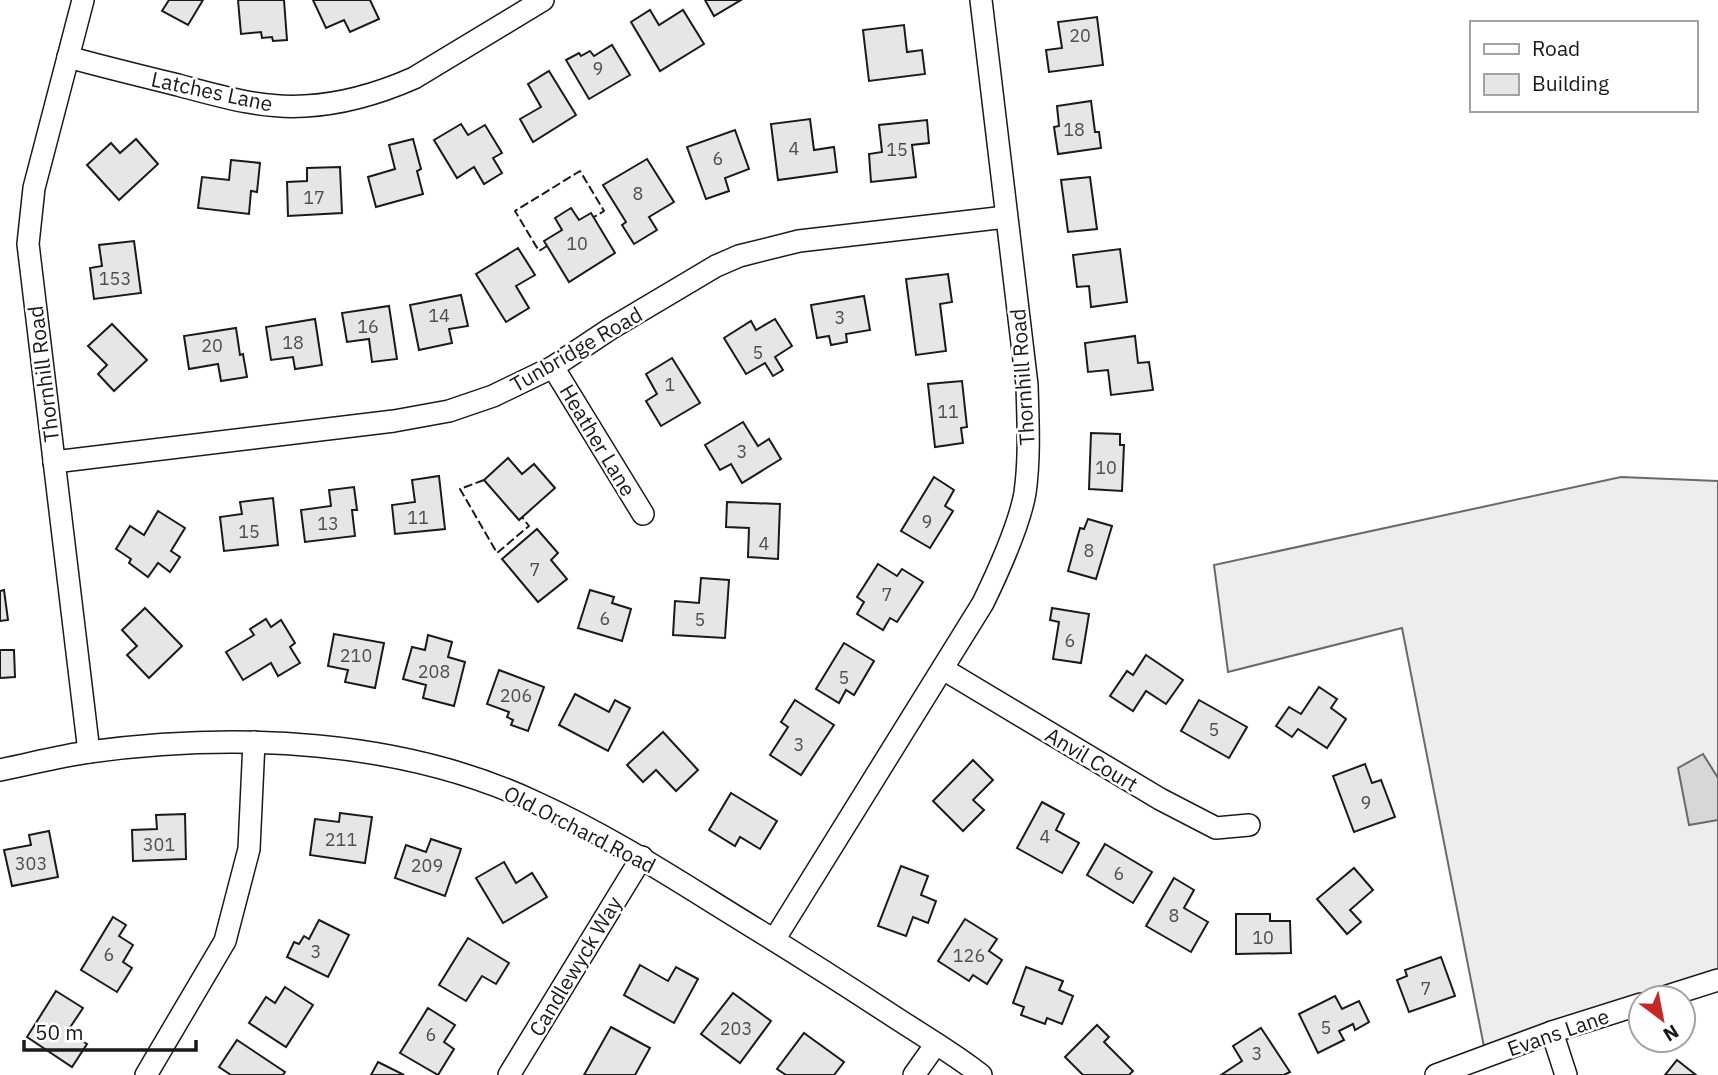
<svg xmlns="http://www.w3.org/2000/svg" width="1718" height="1075" viewBox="0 0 1718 1075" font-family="'IBM Plex Sans',sans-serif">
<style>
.built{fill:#ededed;stroke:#6a6a6a;stroke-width:2}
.water{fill:#d7d7d7;stroke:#6a6a6a;stroke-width:2}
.building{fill:#e6e6e6;stroke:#1a1a1a;stroke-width:2}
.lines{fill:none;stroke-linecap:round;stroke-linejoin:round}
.street-casing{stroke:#1a1a1a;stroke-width:24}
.street{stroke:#fff;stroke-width:21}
.fence{stroke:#1a1a1a;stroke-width:2;stroke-dasharray:9 3.5;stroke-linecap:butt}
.labels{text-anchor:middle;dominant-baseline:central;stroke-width:5;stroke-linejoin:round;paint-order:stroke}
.number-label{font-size:18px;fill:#4d4d4d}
.street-label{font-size:21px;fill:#1a1a1a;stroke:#fff}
</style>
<rect width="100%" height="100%" fill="#fff"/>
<path class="built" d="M1621 477 1718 481V980L1661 998H1641L1486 1057 1402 628 1228 672 1214 565Z"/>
<path class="water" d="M1703 754 1718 778V820L1689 825 1678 768Z"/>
<g class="building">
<path d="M169 0H203L188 25 162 11Z"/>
<path d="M238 0H284L287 40 273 41 272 37 262 38 261 32 241 34Z"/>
<path d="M313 0H370L379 19 350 32 344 20 326 28Z"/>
<path d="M705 0H741L714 16Z"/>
<path d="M650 10 659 25 683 10 704 44 660 71 631 22Z"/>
<path d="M1097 17 1103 65 1049 72 1046 50 1062 48 1058 22Z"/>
<path d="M904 25 907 52 922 50 925 74 869 81 863 30Z"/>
<path d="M612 45 630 75 589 99 566 60 579 53 581 56 590 51 594 56Z"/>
<path d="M549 71 576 115 533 142 520 119 541 107 528 84Z"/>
<path d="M1091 101 1095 132H1099L1101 148 1058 154 1054 127 1059 126 1057 106Z"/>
<path d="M810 119 814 150 834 147 837 172 778 180 771 124Z"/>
<path d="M927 120 929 143 912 145 916 177 871 182 869 154 882 152 879 125Z"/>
<path d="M461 124 468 135 485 125 502 153 493 158 502 173 484 184 474 167 457 178 434 140Z"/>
<path d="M735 130 749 169 725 178 729 191 706 199 687 147Z"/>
<path d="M136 139 158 164 119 200 87 165 111 143 120 153Z"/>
<path d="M413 139 421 169 417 171 423 194 376 207 368 177 395 169 389 145Z"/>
<path d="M647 159 674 202 649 217 657 230 634 244 622 225 626 222 603 185Z"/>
<path d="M231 160 260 163 257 192 251 191 249 214 198 208 202 177 229 180Z"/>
<path d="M340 167 342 213 288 216 287 182 307 181V168Z"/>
<path d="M1090 177 1097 229 1068 232 1061 180Z"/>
<path d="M571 208 579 220 591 213 615 253 569 282 544 241 562 230 555 218Z"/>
<path d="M134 241 141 293 94 299 90 268 102 266 99 245Z"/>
<path d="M518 248 535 275 516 286 529 308 506 322 476 274Z"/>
<path d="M1120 249 1127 302 1091 307 1089 286 1077 287 1073 255Z"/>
<path d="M948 274 952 302 940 304 946 351 916 355 906 279Z"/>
<path d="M461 295 468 326 449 329 452 343 419 350 410 305Z"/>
<path d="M864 296 870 330 846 334 847 342 831 345 829 336 817 338 811 305Z"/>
<path d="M389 306 397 359 372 362 369 339 347 342 342 313Z"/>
<path d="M315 319 322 365 295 369 293 357 271 360 266 327Z"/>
<path d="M775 319 792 346 775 357 783 370 773 376 765 363 746 374 724 338 751 321 756 330Z"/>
<path d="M112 324 147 360 114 391 98 374 107 365 88 346Z"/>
<path d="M236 328 240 355 243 354 247 377 221 381 218 364 189 369 184 336Z"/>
<path d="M1135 336 1138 363 1149 362 1153 390 1111 395 1108 370 1088 372 1085 343Z"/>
<path d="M672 358 700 403 661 426 646 401 657 394 646 374Z"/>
<path d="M962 381 967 427 961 428 963 443 935 447 928 384Z"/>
<path d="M743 422 758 446 769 439 781 459 742 483 731 464 720 470 705 445Z"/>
<path d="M1091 433 1120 434V445H1124L1122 491 1089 489Z"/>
<path d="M508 458 522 474 534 464 555 488 519 520 484 480Z"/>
<path d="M439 476 445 529 395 534 392 505 415 502 412 480Z"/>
<path d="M934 477 954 490 945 506 953 511 930 548 901 531Z"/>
<path d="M354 487 357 510H352L355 536 305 542 301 510 331 506 329 490Z"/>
<path d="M273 498 278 545 224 551 220 517 242 514 240 502Z"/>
<path d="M727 502 780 504 778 559 748 557 749 528 726 527Z"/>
<path d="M158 511 185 528 171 551 180 557 170 572 158 563 148 577 129 563 131 559 116 549 130 526 144 535Z"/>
<path d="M1088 519 1112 526 1096 579 1068 571 1080 528 1084 529Z"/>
<path d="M537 529 558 553 551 560 567 579 538 602 502 559Z"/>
<path d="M878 564 897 576 902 569 923 582 897 622 890 618 883 630 857 614 864 602 857 597Z"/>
<path d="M701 578 729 580 725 638 673 635 675 601 699 603Z"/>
<path d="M4 590 8 620 0 621V591Z"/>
<path d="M590 590 614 597 612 603 631 609 622 641 578 628Z"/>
<path d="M145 608 182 646 149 678 127 655 137 646 122 630Z"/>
<path d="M1052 608 1089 614 1081 663 1053 659 1059 622 1050 620Z"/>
<path d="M266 619 271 627 281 620 295 643 290 647 300 663 278 676 271 663 243 680 226 652 254 635 250 629Z"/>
<path d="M334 634 384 643 375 688 345 682 348 670 328 666Z"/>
<path d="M428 635 452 642 448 657 465 662 454 706 423 698 426 685 403 679 412 647 425 650Z"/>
<path d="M844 643 874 661 854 695 846 690 839 703 816 689Z"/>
<path d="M0 650H14L15 677 0 678Z"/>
<path d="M1146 655 1183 680 1166 704 1146 691 1133 711 1110 696 1127 671 1133 675Z"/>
<path d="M499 670 544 687 528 731 511 725 513 720 507 717 509 712 487 704Z"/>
<path d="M1319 687 1337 699 1331 708 1346 719 1327 748 1298 729 1292 737 1276 726 1289 707 1301 714Z"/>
<path d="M575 694 609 712 615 700 630 708 608 751 559 725Z"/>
<path d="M795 700 834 725 801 775 770 755 788 727 781 722Z"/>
<path d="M1199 700 1247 727 1229 758 1181 731Z"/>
<path d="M663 732 698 770 676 791 656 770 643 782 627 765Z"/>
<path d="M973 760 993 780 973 800 984 810 963 831 933 801Z"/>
<path d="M1365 764 1372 783 1381 780 1395 817 1354 832 1333 776Z"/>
<path d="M731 793 777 821 760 849 740 837 735 846 709 830Z"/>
<path d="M1042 802 1064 814 1056 830 1079 843 1062 873 1017 848Z"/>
<path d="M340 813 372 817 365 863 310 855 315 819 339 822Z"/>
<path d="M185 814 186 859 133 861 132 830 157 829 156 815Z"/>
<path d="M49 831 58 877 12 886 4 850 31 845 29 835Z"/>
<path d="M431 839 461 849 445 896 395 878 406 845 426 852Z"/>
<path d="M1105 844 1152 872 1133 903 1087 875Z"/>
<path d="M504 862 516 883 532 873 547 897 503 923 476 878Z"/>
<path d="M901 866 928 876 921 895 936 901 928 923 913 917 906 936 878 926Z"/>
<path d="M1354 868 1373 890 1350 910 1361 922 1347 934 1317 899Z"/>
<path d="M1174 878 1194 890 1184 908 1208 922 1191 952 1146 926Z"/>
<path d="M1236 914H1270V921H1290L1291 953 1236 954Z"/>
<path d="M113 917 126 925 119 936 133 945 123 962 132 968 117 992 81 970Z"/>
<path d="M965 919 997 939 989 951 1002 960 987 984 973 975 969 981 938 961Z"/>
<path d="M319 920 349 935 328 977 287 957 294 942 299 944 304 936 309 939Z"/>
<path d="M468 938 509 963 496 984 482 976 466 1001 439 985Z"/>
<path d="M1441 957 1455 996 1409 1012 1397 980 1407 976 1405 970Z"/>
<path d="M640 965 668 981 676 967 698 979 674 1023 624 995Z"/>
<path d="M1026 967 1063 981 1059 990 1073 996 1062 1024 1047 1018 1045 1024 1021 1015 1024 1007 1013 1003Z"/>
<path d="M285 987 313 1005 286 1047 249 1023 266 997 275 1003Z"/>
<path d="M56 991 83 1008 67 1032 87 1044 72 1067 27 1037Z"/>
<path d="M733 993 771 1021 740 1063 701 1034Z"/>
<path d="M1335 996 1342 1009 1359 1001 1369 1022 1355 1030 1353 1024 1339 1031 1344 1040 1318 1053 1299 1014Z"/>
<path d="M428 1008 455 1025 444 1042 454 1049 438 1075 400 1053Z"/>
<path d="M1097 1025 1109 1037 1104 1042 1133 1071 1129 1075H1083L1065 1057Z"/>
<path d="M611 1027 650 1048 635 1075H584Z"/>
<path d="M1261 1028 1290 1072 1284 1075H1221L1242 1061 1233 1046Z"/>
<path d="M804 1033 844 1062 834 1075H786L777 1069Z"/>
<path d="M237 1040 285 1072 283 1075H231L219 1067Z"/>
<path d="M1677 1060 1696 1075H1665Z"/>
<path d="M378 1062 404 1075H371Z"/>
</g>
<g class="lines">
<defs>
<g id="street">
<path d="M83 0 34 188 28 244 89 752"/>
<path d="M68 57C104 67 141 76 178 85 219 96 262 109 305 106 343 104 380 93 414 78L543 0"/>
<path d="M553 367 643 514"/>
<path d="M54 462 394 421 449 411 493 396 553 367 610 329 716 266 739 256 799 241 1006 217"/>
<path d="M943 669 1160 799 1216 828 1249 825"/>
<path d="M0 770C30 764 60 756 89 752 236 732 402 739 537 803 614 838 684 885 756 929 803 958 850 988 896 1018 925 1037 955 1054 981 1075"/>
<path d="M774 940 983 603C998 572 1019 527 1025 493 1030 457 1028 420 1027 385L981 0"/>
<path d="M1661 998 1718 980"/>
<path d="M1552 1032 1566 1075"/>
<path d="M146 1075 225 941 249 849 254 742"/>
<path d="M509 1075 642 857"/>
<path d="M914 1075 936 1044"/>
<path d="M1436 1075 1552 1032 1641 1004"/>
</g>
</defs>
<use href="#street" class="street-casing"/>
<use href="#street" class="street"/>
<g class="fence">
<path d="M547 246 539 251 515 211 580 171 604 211 594 217"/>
<path d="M484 480 460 489 497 553 529 526 522 517"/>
</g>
</g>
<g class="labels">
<g class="number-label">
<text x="1080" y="35">20</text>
<text x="598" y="68">9</text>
<text x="1074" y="129">18</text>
<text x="794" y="148">4</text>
<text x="897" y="149">15</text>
<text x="718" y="158">6</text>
<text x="638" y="193">8</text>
<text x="314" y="197">17</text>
<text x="577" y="243">10</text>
<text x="115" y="278">153</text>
<text x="439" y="315">14</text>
<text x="840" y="317">3</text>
<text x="368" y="326">16</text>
<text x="293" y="342">18</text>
<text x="212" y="345">20</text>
<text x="758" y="352">5</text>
<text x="670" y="384">1</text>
<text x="948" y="411">11</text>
<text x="742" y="451">3</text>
<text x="1106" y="467">10</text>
<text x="418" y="517">11</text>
<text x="927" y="521">9</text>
<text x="328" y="523">13</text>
<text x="249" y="531">15</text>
<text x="764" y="543">4</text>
<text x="1089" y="550">8</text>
<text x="535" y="569">7</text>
<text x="887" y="594">7</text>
<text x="605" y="618">6</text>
<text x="700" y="619">5</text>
<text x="1070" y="640">6</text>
<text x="356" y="655">210</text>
<text x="434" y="671">208</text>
<text x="844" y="677">5</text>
<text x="516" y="695">206</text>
<text x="1214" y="729">5</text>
<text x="799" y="744">3</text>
<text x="1366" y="802">9</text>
<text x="1045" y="836">4</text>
<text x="341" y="839">211</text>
<text x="159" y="844">301</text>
<text x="31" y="863">303</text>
<text x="427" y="865">209</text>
<text x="1119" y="873">6</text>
<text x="1174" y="915">8</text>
<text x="1263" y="937">10</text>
<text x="316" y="951">3</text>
<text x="109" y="954">6</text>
<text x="969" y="955">126</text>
<text x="1426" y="988">7</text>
<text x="1326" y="1027">5</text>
<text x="736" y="1028">203</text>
<text x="431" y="1034">6</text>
<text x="1257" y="1053">3</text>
</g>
<g class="street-label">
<text transform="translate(212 91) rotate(12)">Latches Lane</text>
<text transform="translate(576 349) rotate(-30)">Tunbridge Road</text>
<text transform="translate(43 374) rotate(-97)">Thornhill Road</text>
<text transform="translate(1022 377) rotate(-94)">Thornhill Road</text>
<text transform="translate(598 440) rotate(59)">Heather Lane</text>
<text transform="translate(1092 759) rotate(31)">Anvil Court</text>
<text transform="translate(580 829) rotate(27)">Old Orchard Road</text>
<text transform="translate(575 966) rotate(-59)">Candlewyck Way</text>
<text transform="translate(1558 1032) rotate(-19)">Evans Lane</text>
</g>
</g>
<rect x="1470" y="21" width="228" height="91" fill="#ffffff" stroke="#a3a3a3" stroke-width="2"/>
<rect x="1484" y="44" width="35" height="10" fill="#ffffff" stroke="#a3a3a3" stroke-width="2"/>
<text x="1532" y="56" font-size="21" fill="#1a1a1a">Road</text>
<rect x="1484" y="74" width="35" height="21" fill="#e6e6e6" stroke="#a3a3a3" stroke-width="2"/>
<text x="1532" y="91" font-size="21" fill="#1a1a1a">Building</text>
<g transform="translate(1662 1019) rotate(148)"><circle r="33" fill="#ffffff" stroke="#a3a3a3" stroke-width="2"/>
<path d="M0-5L12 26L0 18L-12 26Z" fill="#c62828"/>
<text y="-10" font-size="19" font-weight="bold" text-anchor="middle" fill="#1a1a1a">N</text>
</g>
<path d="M24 1040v10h172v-10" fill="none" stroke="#1a1a1a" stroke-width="3.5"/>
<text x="35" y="1040" font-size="21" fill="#1a1a1a" stroke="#ffffff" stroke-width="5" paint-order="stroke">50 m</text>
</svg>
